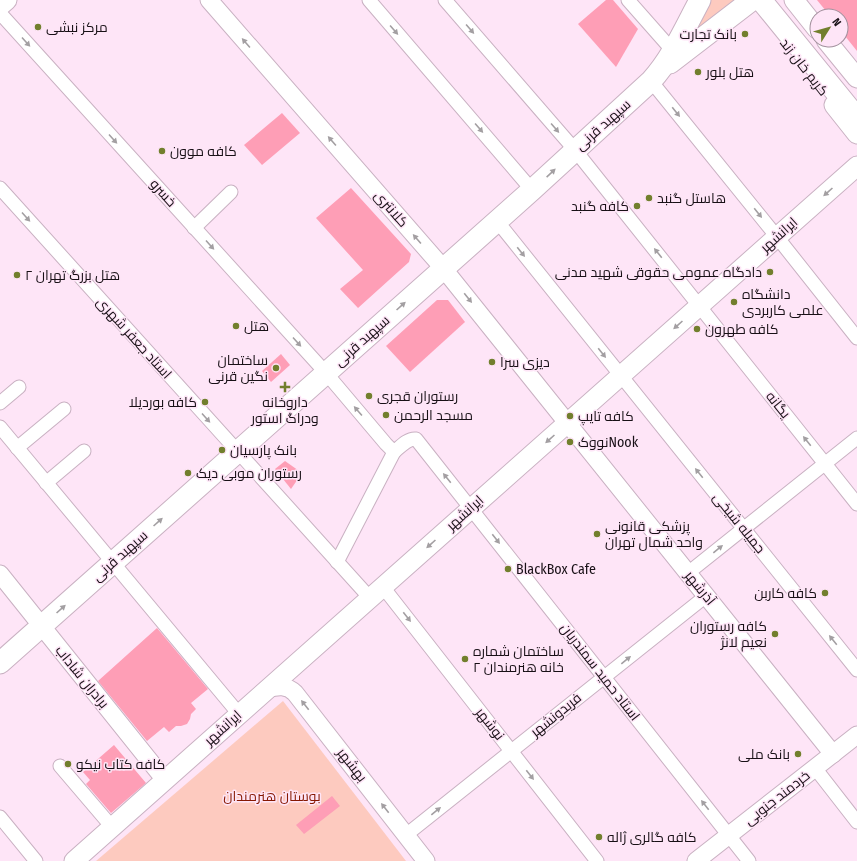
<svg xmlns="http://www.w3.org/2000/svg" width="857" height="861" viewBox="0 0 857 861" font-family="'Fira Sans Condensed',Cairo,sans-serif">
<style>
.green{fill:#fdcabf}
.building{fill:#fe9eb6}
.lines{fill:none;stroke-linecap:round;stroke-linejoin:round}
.minor-casing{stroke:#c9b1c2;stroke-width:15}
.tertiary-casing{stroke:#c9b1c2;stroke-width:19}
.secondary-casing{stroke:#c9b1c2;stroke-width:21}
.primary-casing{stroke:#c9b1c2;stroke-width:23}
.minor{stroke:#fff;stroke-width:13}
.tertiary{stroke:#fff;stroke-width:17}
.secondary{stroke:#fff;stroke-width:19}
.primary{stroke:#fff;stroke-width:21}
.oneway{fill:#a39fa2}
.poi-dot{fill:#727f2d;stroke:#fee5f7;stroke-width:1.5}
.labels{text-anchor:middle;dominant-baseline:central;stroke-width:3;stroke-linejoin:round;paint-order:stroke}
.poi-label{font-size:14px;fill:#181016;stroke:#fee5f7;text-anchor:start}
.street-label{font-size:14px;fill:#181016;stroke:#fee5f7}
.park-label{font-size:14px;fill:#861802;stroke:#fee5f7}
</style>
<rect width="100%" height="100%" fill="#fee5f7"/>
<g class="green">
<path d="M706 0H734L686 41Z"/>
<path d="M283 701 406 861H96Z"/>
</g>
<g class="building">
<path d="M606 0H613L638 29 616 67 578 24Z"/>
<path d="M817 0H857V51L841 31V16H830Z"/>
<path d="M282 113 300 133 262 165 244 145Z"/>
<path d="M351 188 411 254 409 262 358 308 340 289 363 270 316 218Z"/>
<path d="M437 300H448L465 322 410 372 386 346Z"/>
<path d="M281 354 290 365 271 382 262 371Z"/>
<path d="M285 461 302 473 291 489 275 469Z"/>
<path d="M157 628 208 689 191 703 196 709 191 714 190 719 187 724 181 726H176L169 732 164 727 147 741 98 681Z"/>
<path d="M114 745 146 783 111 813 86 784 90 780 83 772Z"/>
<path d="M332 796 340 806 304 834 296 825Z"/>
</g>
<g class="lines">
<defs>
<g id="minor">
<path d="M369 0 532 190"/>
<path d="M445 0 575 150 857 504"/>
<path d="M628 0 673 51"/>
<path d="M0 13 326 373 386 444 394 452C400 447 408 438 416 439L749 861"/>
<path d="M651 81 777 237 857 338"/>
<path d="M0 188 370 598"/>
<path d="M497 221 857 670"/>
<path d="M194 228 231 192"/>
<path d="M0 403 19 387"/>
<path d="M0 427 239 714"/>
<path d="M17 448 64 409"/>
<path d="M46 483 84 451"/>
<path d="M337 562 394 452"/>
<path d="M688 573 857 438"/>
<path d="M383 587 597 861"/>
<path d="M60 766 112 827"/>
<path d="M815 768 857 822"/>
<path d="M0 817 36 861"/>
<path d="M406 835 706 596"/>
</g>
<g id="tertiary">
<path d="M209 0 443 268 833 754"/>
<path d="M0 574 165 780"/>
<path d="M267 689C278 686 287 685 295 693L426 861"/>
<path d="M696 861 857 735"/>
</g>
<g id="secondary">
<path d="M794 0 817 29"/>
<path d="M0 6 7 0"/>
<path d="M826 40 857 78"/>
<path d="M834 105 857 134"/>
<path d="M74 861 857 166"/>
</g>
<g id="primary">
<path d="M761 0 857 118"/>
<path d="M670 63 752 0"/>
<path d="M0 663 532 190 651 81C672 58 685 28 700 0"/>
</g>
</defs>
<use href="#minor" class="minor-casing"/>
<use href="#tertiary" class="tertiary-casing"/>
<use href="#secondary" class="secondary-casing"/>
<use href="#primary" class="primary-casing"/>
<use href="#minor" class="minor"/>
<use href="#tertiary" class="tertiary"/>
<use href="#secondary" class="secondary"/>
<use href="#primary" class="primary"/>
</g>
<defs><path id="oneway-solid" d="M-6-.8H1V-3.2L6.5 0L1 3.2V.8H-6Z"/></defs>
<g class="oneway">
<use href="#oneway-solid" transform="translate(470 29) rotate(49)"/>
<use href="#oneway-solid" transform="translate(394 30) rotate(49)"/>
<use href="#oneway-solid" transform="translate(26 42) rotate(48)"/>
<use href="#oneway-solid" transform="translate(246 43) rotate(-131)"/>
<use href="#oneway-solid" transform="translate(676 112) rotate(51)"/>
<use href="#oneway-solid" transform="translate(479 128) rotate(49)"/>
<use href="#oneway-solid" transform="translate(555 128) rotate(49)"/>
<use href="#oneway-solid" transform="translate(113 139) rotate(48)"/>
<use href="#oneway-solid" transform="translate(332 141) rotate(-131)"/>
<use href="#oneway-solid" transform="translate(551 173) rotate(-43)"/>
<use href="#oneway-solid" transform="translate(828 192) rotate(138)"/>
<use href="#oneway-solid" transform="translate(758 213) rotate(51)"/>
<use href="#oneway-solid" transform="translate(26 217) rotate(48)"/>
<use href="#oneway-solid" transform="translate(417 239) rotate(-131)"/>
<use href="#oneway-solid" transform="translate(210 245) rotate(48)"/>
<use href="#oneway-solid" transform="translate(521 252) rotate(51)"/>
<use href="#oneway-solid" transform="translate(658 253) rotate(-129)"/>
<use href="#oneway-solid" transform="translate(468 298) rotate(51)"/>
<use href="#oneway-solid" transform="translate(401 306) rotate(-42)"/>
<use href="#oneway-solid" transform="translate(678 325) rotate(138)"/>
<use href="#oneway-solid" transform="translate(297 342) rotate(48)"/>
<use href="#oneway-solid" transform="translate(602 353) rotate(51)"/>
<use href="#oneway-solid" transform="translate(358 411) rotate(-131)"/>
<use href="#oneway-solid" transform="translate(206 418) rotate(48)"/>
<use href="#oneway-solid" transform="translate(550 439) rotate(138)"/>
<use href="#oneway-solid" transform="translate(807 441) rotate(-129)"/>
<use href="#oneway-solid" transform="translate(699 473) rotate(-129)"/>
<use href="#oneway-solid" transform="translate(447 478) rotate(-129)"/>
<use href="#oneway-solid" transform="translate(158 522) rotate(-42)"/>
<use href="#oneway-solid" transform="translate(496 539) rotate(52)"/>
<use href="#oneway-solid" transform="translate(431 544) rotate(138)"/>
<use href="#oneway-solid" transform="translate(718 549) rotate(-39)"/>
<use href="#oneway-solid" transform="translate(61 609) rotate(-42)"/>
<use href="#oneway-solid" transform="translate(407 617) rotate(52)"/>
<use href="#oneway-solid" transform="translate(833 640) rotate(-129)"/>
<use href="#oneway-solid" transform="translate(626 660) rotate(-39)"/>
<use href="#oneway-solid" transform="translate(305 705) rotate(-128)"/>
<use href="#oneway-solid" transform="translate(530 775) rotate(52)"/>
<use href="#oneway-solid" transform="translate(705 805) rotate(-128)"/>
<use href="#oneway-solid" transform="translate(385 808) rotate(-128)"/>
<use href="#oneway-solid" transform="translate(436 811) rotate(-39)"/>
</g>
<g class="poi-dot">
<circle cx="38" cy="27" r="4"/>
<circle cx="745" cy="34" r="4"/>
<circle cx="698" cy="72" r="4"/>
<circle cx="162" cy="151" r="4"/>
<circle cx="649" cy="198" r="4"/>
<circle cx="637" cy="206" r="4"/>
<circle cx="770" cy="272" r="4"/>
<circle cx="17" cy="275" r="4"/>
<circle cx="734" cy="302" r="4"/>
<circle cx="236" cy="326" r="4"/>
<circle cx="697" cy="329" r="4"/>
<circle cx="492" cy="362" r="4"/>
<circle cx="276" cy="368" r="4"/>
<path d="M283 381h4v4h4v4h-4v4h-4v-4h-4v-4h4z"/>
<circle cx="369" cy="396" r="4"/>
<circle cx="205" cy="402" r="4"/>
<circle cx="386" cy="415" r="4"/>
<circle cx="570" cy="416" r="4"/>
<circle cx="570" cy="442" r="4"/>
<circle cx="222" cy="450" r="4"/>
<circle cx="188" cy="473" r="4"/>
<circle cx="597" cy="534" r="4"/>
<circle cx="508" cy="569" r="4"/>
<circle cx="825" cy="593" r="4"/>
<circle cx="775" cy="634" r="4"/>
<circle cx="465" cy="659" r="4"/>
<circle cx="798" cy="754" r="4"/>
<circle cx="68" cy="764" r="4"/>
<circle cx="599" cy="837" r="4"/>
</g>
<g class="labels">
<g class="poi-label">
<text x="46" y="27">مرکز نبشی</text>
<text x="737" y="34" text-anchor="end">بانک تجارت</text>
<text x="706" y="72">هتل بلور</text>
<text x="170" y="151">کافه موون</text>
<text x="657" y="198">هاستل گنبد</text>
<text x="629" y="206" text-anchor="end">کافه گنبد</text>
<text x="762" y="272" text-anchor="end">دادگاه عمومی حقوقی شهید مدنی</text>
<text x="25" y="275">هتل بزرگ تهران ۲</text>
<text x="742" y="294">دانشگاه<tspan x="742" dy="16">علمی کاربردی</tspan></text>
<text x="244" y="326">هتل</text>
<text x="705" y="329">کافه طهرون</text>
<text x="268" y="360" text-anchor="end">ساختمان<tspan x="268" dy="16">نگین قرنی</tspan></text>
<text x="500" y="362">دیزی سرا</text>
<text x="377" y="396">رستوران قجری</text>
<text x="197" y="402" text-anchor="end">کافه بوردیلا</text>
<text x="285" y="402" text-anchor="middle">داروخانه<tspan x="285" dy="16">ودراگ استور</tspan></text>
<text x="394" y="415">مسجد الرحمن</text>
<text x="578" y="416">کافه تایپ</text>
<text x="578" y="442">نووکNook</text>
<text x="230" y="450">بانک پارسیان</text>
<text x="196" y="473">رستوران موبی دیک</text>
<text x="605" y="526">پزشکی قانونی<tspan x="605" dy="16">واحد شمال تهران</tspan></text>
<text x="516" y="569">BlackBox Cafe</text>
<text x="817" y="593" text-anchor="end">کافه کاربن</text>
<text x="767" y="626" text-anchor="end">کافه رستوران<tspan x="767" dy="16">نعیم لانژ</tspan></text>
<text x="473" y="651">ساختمان شماره<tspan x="473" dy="16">۲ خانه هنرمندان</tspan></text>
<text x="790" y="754" text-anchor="end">بانک ملی</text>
<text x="76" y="764">کافه کتاب نیکو</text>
<text x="607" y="837">کافه گالری ژاله</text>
</g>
<g class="street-label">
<text transform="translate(804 67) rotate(52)">کریم خان زند</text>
<text transform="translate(603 125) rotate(-42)">سپهبد قرنی</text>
<text transform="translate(163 193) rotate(48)">خسرو</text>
<text transform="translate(391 209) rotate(49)">کلانتری</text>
<text transform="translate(779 235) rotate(-42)">ایرانشهر</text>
<text transform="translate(134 338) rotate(48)">استاد جعفر شهری</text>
<text transform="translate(362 341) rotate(-42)">سپهبد قرنی</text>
<text transform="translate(778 405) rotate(51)">یگانه</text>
<text transform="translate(465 513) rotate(-42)">ایرانشهر</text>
<text transform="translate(739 523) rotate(51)">جمیله شیخی</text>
<text transform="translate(120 556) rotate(-42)">سپهبد قرنی</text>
<text transform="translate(700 588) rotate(51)">آذرشهر</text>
<text transform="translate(600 672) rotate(52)">استاد حمید سمندریان</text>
<text transform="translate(82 677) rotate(51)">برادران شاداب</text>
<text transform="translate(556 715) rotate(-39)">فریدونشهر</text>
<text transform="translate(490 724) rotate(52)">نوشهر</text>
<text transform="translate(223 728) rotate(-42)">ایرانشهر</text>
<text transform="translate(352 765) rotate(52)">بهشهر</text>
<text transform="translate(777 798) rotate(-38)">خردمند جنوبی</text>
</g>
<g class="park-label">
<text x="272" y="796">بوستان هنرمندان</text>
</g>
</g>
<g transform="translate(829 28) rotate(53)"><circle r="19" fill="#fee5f7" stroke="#a2909d"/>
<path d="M0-3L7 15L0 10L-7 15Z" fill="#727f2d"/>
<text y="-6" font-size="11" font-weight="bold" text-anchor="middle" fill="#181016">N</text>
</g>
</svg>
